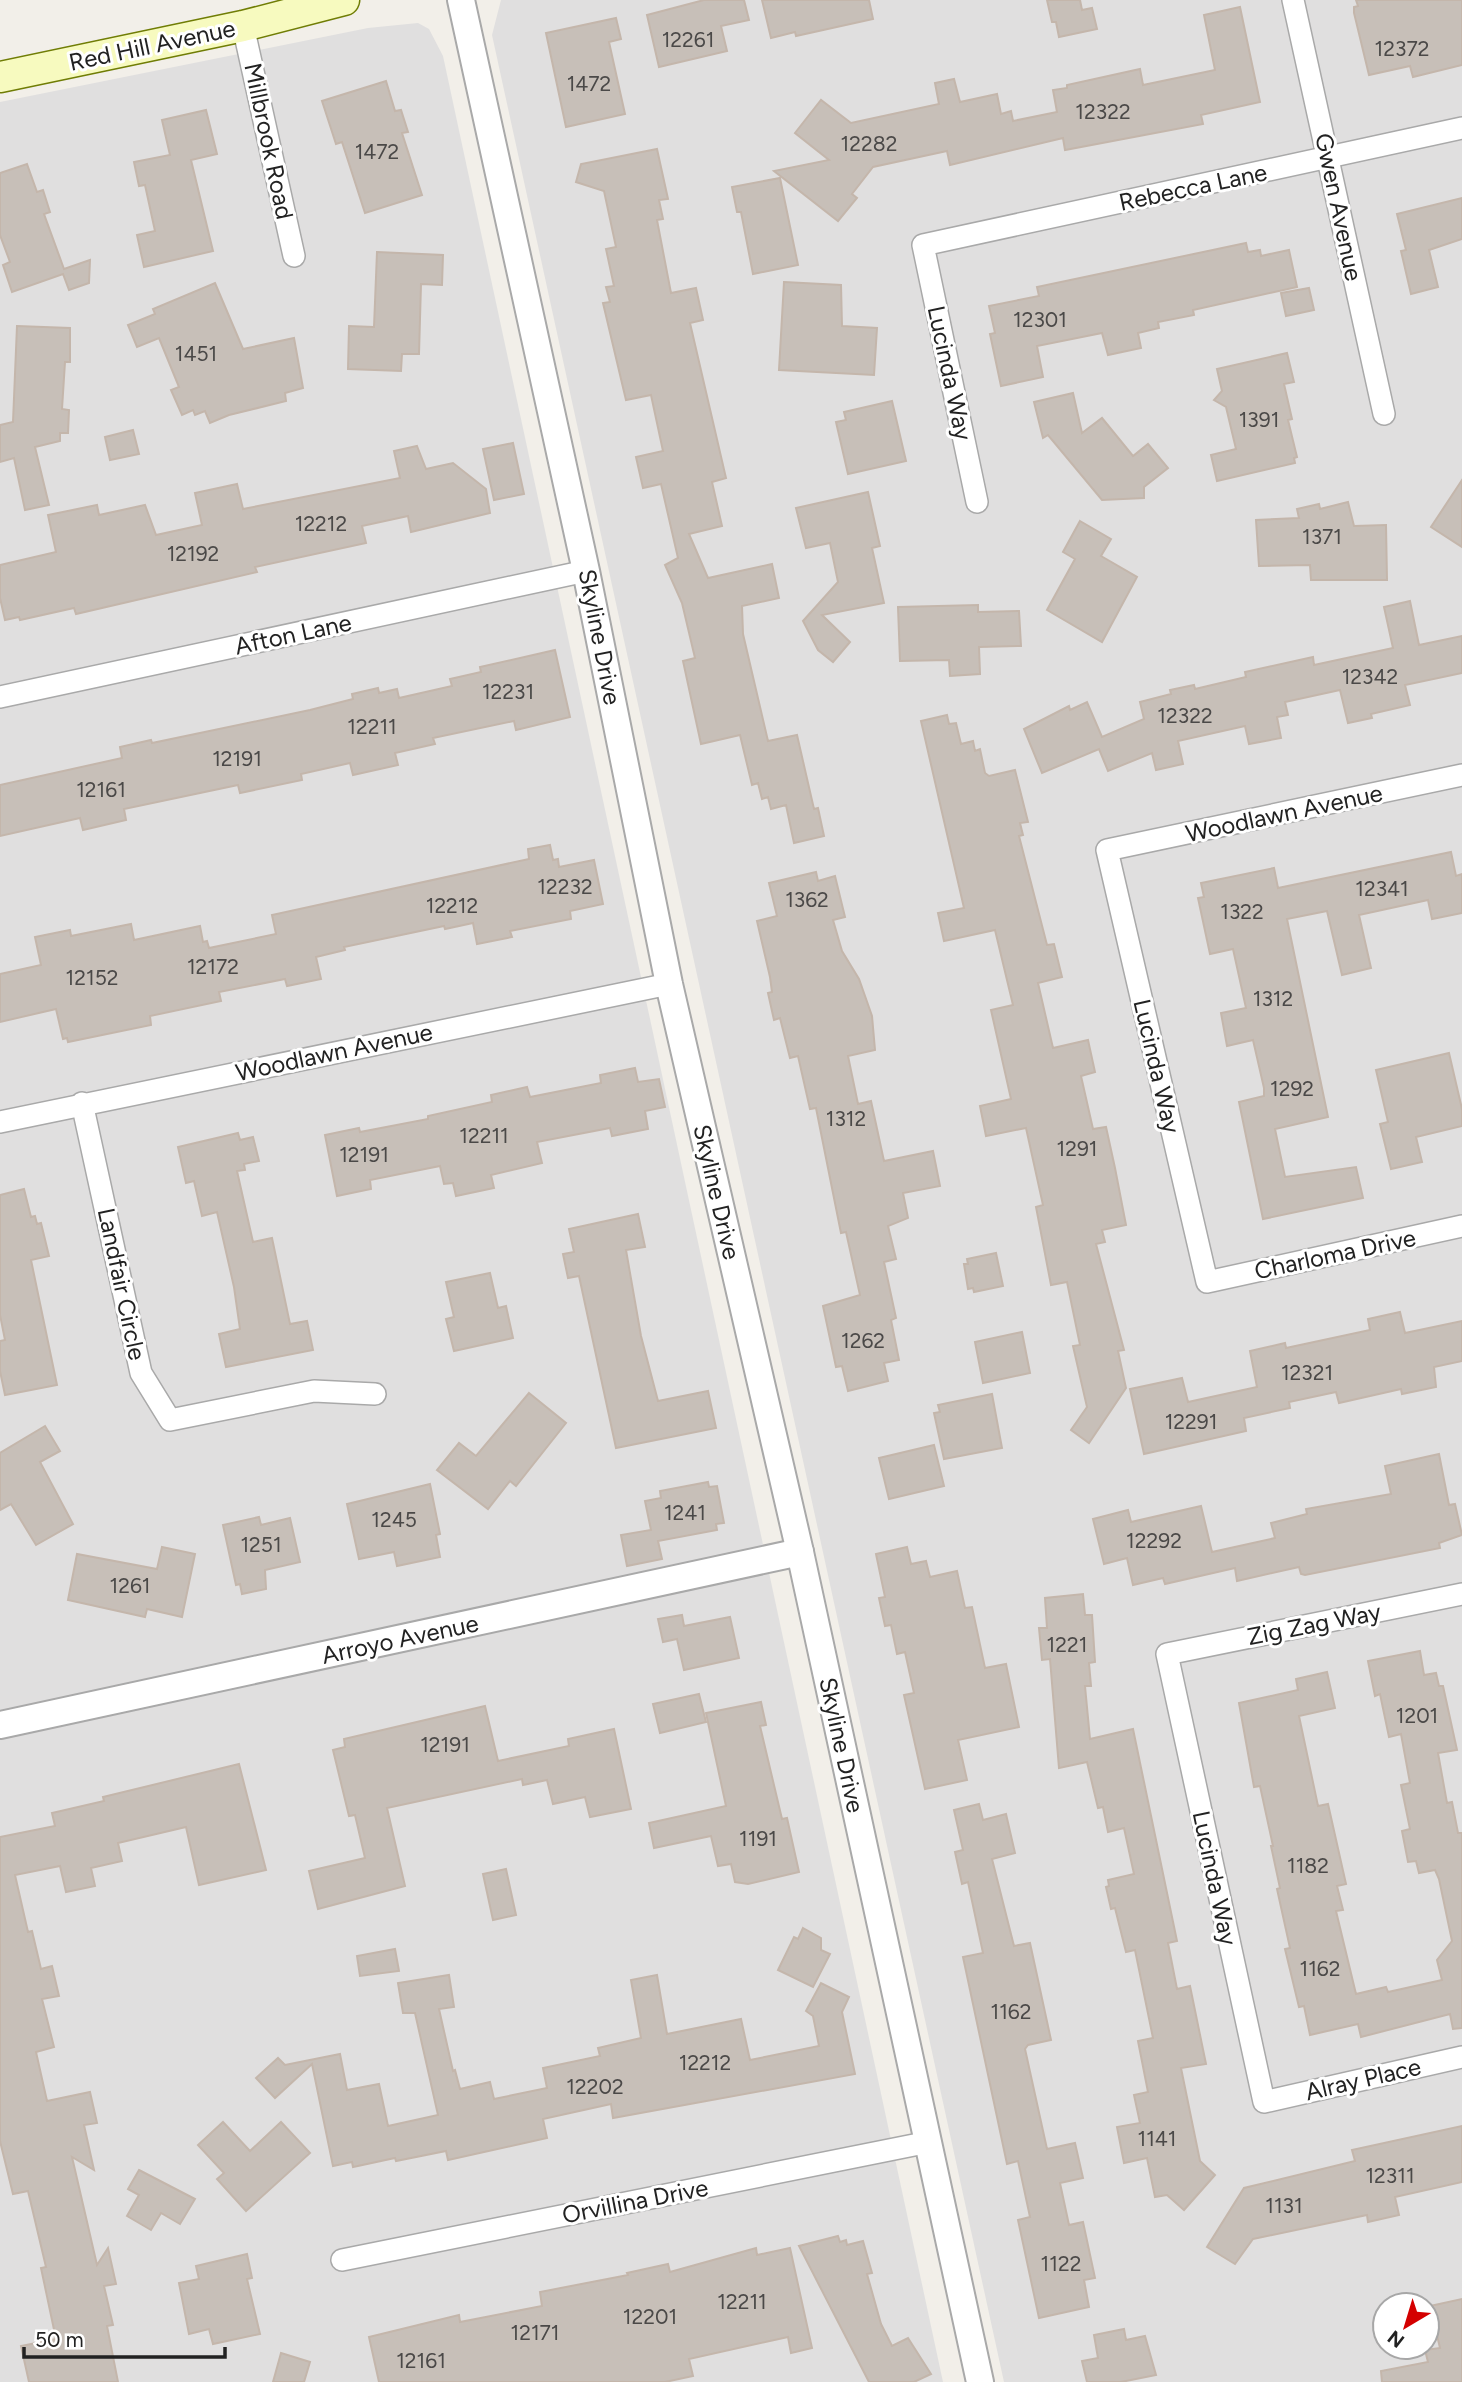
<svg xmlns="http://www.w3.org/2000/svg" width="1462" height="2382" viewBox="0 0 1462 2382" font-family="Figtree,sans-serif">
<style>
.residential{fill:#e0dfdf;fill-rule:evenodd}
.building{fill:#c7bfb8;stroke:#c4b6ab;stroke-width:2}
.lines{fill:none;stroke-linecap:round;stroke-linejoin:round}
.minor-casing{stroke:#a9a9a9;stroke-width:24}
.tertiary-casing{stroke:#a9a9a9;stroke-width:30}
.secondary-casing{stroke:#707d05;stroke-width:33}
.minor{stroke:#fff;stroke-width:21}
.tertiary{stroke:#fff;stroke-width:26}
.secondary{stroke:#f7fabf;stroke-width:30}
.labels{text-anchor:middle;dominant-baseline:central;stroke-width:6;stroke-linejoin:round;paint-order:stroke}
.number-label{font-size:21px;fill:#4b4948}
.street-label{font-size:24px;fill:#222;stroke:#fff}
</style>
<rect width="100%" height="100%" fill="#f2efe9"/>
<g class="residential">
<path d="M501 0H1462V2382H1004L492 35ZM1385 2305H1427V2347H1385Z"/>
<path d="M418 23 429 29 443 56 943 2382H0V102L368 28Z"/>
</g>
<g class="building">
<path d="M704 0H744L749 20 721 26 727 51 659 67 647 15Z"/>
<path d="M762 0H869L873 19 796 36 795 32 771 38Z"/>
<path d="M1047 0H1080L1082 10 1092 8 1097 29 1059 37 1056 22H1052Z"/>
<path d="M1356 0H1462V65L1413 77 1410 66 1369 75 1354 13V7L1358 6Z"/>
<path d="M1240 7 1260 102 1201 115 1203 124 1065 150 1063 138 950 165 947 151 873 167 852 194 857 198 838 221 774 171 829 160 795 133 821 100 851 123 939 104 935 83 954 79 960 102 997 94 1001 114 1011 111 1013 121 1057 112 1053 90 1067 88V85L1140 69 1143 85 1215 70 1204 15Z"/>
<path d="M616 18 621 39 609 42 625 114 566 127 546 33Z"/>
<path d="M386 81 395 111 401 110 408 132 402 133 422 195 365 213 342 142 336 144 322 101Z"/>
<path d="M206 110 217 154 191 160 213 251 144 267 137 235 155 231 145 185 139 186 134 162 170 155 162 120Z"/>
<path d="M657 149 668 199 659 200 663 219 657 220 671 293 696 288 703 320 690 323 726 478 712 482 722 526 689 534 708 578 772 564 779 598 742 606 743 634 768 741 797 735 814 809 818 808 824 836 794 843 786 805 771 809 768 797 762 799 758 783 752 785 740 735 701 744 683 661 695 658 682 603 665 565 678 558 661 484 643 488 636 457 663 451 651 395 626 400 603 303 610 302 606 287 614 286 606 249 616 247 604 191 576 182 581 164Z"/>
<path d="M27 164 37 192 43 190 50 212 44 214 64 269 90 260 89 283 69 290 63 274 12 292 3 265 10 262 0 235V173Z"/>
<path d="M780 178 798 265 753 274 741 212H737L732 187Z"/>
<path d="M1462 198V239L1429 250 1438 287 1411 294 1401 251 1406 250 1397 214Z"/>
<path d="M1246 243 1248 252 1260 250 1261 256 1289 250 1297 287 1193 310 1194 315 1158 322 1159 328 1138 333 1141 348 1108 355 1102 333 1037 346 1043 377 1001 386 990 334 995 333 989 306 1039 296 1037 287Z"/>
<path d="M377 252 443 255 442 285 421 284 419 354H402L401 371 348 369 349 326 374 327Z"/>
<path d="M784 282 841 285 842 326 877 328 874 375 779 370Z"/>
<path d="M215 283 243 349 294 338 303 388 285 393 286 401 229 415 210 423 205 411 195 415 193 410 182 415 171 390 179 387 159 338 137 347 128 325 155 314 153 309Z"/>
<path d="M1309 288 1314 310 1286 316 1281 293Z"/>
<path d="M17 326 70 328V362H65L62 409 69 410 68 433H60V441L35 447 49 505 25 510 14 458 0 462V425L13 422Z"/>
<path d="M1287 353 1294 382 1284 384 1292 419 1288 420 1297 457 1294 458 1295 463 1217 481 1211 455 1236 449 1226 407 1214 400 1222 391 1217 369Z"/>
<path d="M1073 393 1082 433 1102 418 1133 456 1148 444 1168 468 1144 487V498L1102 500 1048 435 1043 438 1034 402Z"/>
<path d="M892 401 906 461 848 474 836 422 846 420 844 412Z"/>
<path d="M133 430 139 454 110 460 105 437Z"/>
<path d="M513 443 524 494 494 500 483 449Z"/>
<path d="M417 446 426 469 453 463 486 489 490 513 411 532 408 516 362 526 366 543 255 567 257 572 76 614 74 608 20 620 19 617 5 620 0 598V565L56 552 48 515 97 505 99 515 145 505 156 535 202 525 195 493 237 484 243 509 400 478 394 451Z"/>
<path d="M1462 480V547L1431 527Z"/>
<path d="M868 492 880 546 872 548 884 603 822 615 850 642 833 662 818 650 803 621 838 582 830 543 806 548 796 508Z"/>
<path d="M1348 502 1354 526 1386 525 1387 580H1311L1310 565 1259 566 1256 520 1299 518 1297 509 1319 504 1320 509Z"/>
<path d="M1080 521 1111 539 1101 556 1137 577 1102 642 1047 610 1075 559 1063 552Z"/>
<path d="M1410 601 1419 645 1462 636V673L1405 685 1410 705 1371 714 1372 718 1348 723 1340 690 1285 702 1288 715 1277 717 1281 738 1249 744 1245 726 1178 741 1183 764 1156 770 1152 753 1108 771 1099 749 1042 773 1024 729 1069 706 1070 710 1087 702 1102 737 1144 719 1140 702 1171 694 1170 690 1194 685 1195 689 1246 677 1245 672 1313 657 1314 665 1393 648 1384 607Z"/>
<path d="M978 605V612L1019 611 1021 646 979 647 980 674 950 676 949 660 900 661 898 607Z"/>
<path d="M555 650 570 717 516 730 514 721 433 738 435 744 395 753 398 765 353 775 350 763 301 774 302 780 240 793 238 785 124 809 126 820 83 830 80 818 0 836V785L122 758 120 747 151 740 152 743 310 710 353 699 352 694 378 688 379 693 397 689 399 698 452 686 450 679 481 672 480 667Z"/>
<path d="M947 715 949 724 956 723 961 744 973 741 975 751 980 749 985 773 989 776 1015 770 1028 822 1020 823 1023 835 1019 836 1047 945 1054 944 1062 977 1038 983 1053 1048 1088 1040 1095 1072 1081 1076 1093 1129 1106 1127 1115 1168 1126 1225 1102 1230 1105 1242 1096 1244 1124 1350 1118 1351 1126 1388 1089 1443 1071 1430 1087 1407 1073 1346 1080 1345 1067 1282 1051 1285 1036 1207 1043 1205 1026 1128 986 1136 980 1106 1011 1099 991 1010 1013 1005 995 930 944 941 938 913 964 908 921 721Z"/>
<path d="M550 845 553 860 558 859 559 867 594 860 603 904 570 911 571 919 510 931 512 937 477 944 473 923 445 929 444 926 344 947 345 950 316 957 321 979 287 986 285 979 219 992 221 1001 150 1016 151 1025 68 1042 67 1038 63 1039 56 1009 0 1022V974L41 965 35 937 70 930 71 936 131 924 134 940 200 926 203 942 207 941 209 948 276 934 272 915 529 859 528 849Z"/>
<path d="M1451 852 1456 876 1462 874V913L1432 919 1428 900 1359 915 1371 968 1342 975 1327 911 1287 919 1328 1117 1275 1129 1285 1177 1356 1167 1363 1198 1263 1219 1239 1102 1264 1096V1088L1253 1040 1227 1046 1221 1013 1246 1008 1233 949 1210 954 1198 898 1204 897 1201 883 1274 868 1278 888Z"/>
<path d="M816 872 818 881 835 876 845 917 833 920 842 951 859 979 872 1016 875 1050 848 1056 858 1104 871 1101 884 1161 933 1151 940 1186 903 1193 908 1218 888 1226 896 1259 884 1262 896 1318 891 1320 899 1360 884 1363 888 1381 848 1391 842 1366 836 1367 823 1306 860 1295 846 1232 841 1233 816 1108 810 1109 798 1056 790 1058 780 1018 774 1020 768 993 772 992 770 977 757 921 777 916 769 883Z"/>
<path d="M1449 1053 1462 1109V1126L1416 1137 1422 1162 1391 1169 1380 1124 1388 1122 1376 1070Z"/>
<path d="M635 1068 638 1082 659 1079 665 1107 645 1111 648 1129 612 1136 610 1128 537 1142 542 1163 491 1175 494 1188 456 1196 453 1183 444 1184 440 1166 370 1180 371 1189 337 1196 325 1135 359 1128 360 1132 428 1119V1116L492 1102 491 1095 527 1087 530 1097 601 1083 600 1075Z"/>
<path d="M238 1133 240 1140 253 1137 259 1161 244 1164 245 1170 237 1171 253 1242 272 1238 290 1324 307 1321 313 1350 226 1367 219 1334 240 1329 234 1287 217 1212 202 1216 194 1181 186 1183 178 1147Z"/>
<path d="M24 1189 31 1217 35 1216 37 1224 41 1223 49 1256 31 1260 57 1385 5 1395 0 1371V1341L5 1340 0 1315V1195Z"/>
<path d="M638 1214 645 1247 626 1250 641 1336 658 1401 708 1391 716 1428 616 1448 579 1276 568 1278 563 1254 574 1252 569 1229Z"/>
<path d="M996 1253 1003 1286 974 1292 973 1288 968 1289 964 1264H968L967 1259Z"/>
<path d="M490 1273 498 1308 506 1306 513 1338 454 1351 446 1319 454 1317 446 1282Z"/>
<path d="M1400 1312 1405 1333 1462 1321V1361L1434 1367 1436 1387 1402 1394 1401 1389 1339 1403 1336 1392 1289 1402 1290 1408 1244 1418 1246 1431 1144 1454 1130 1389 1182 1378 1188 1402 1257 1387 1250 1351 1285 1343 1286 1348 1370 1330 1368 1319Z"/>
<path d="M1022 1332 1030 1373 983 1383 975 1342Z"/>
<path d="M529 1393 566 1423 516 1486 510 1481 488 1509 437 1470 459 1443 476 1456Z"/>
<path d="M992 1394 1002 1448 944 1459 934 1413 940 1412 938 1405Z"/>
<path d="M45 1426 60 1451 40 1462 73 1524 36 1545 11 1504 0 1510V1453Z"/>
<path d="M934 1445 944 1486 889 1499 879 1458Z"/>
<path d="M1439 1454 1449 1505 1455 1504 1462 1535 1439 1543 1440 1548 1305 1575 1301 1574 1299 1567 1237 1581 1235 1568 1165 1584 1163 1578 1133 1585 1127 1558 1104 1564 1093 1519 1128 1510 1131 1522 1201 1506 1212 1552 1275 1538 1271 1523 1307 1514 1306 1509 1391 1494 1385 1466Z"/>
<path d="M708 1482 709 1487 717 1486 724 1523 716 1524 717 1530 658 1541 662 1559 627 1566 621 1535 651 1530 645 1501 661 1498 660 1491Z"/>
<path d="M430 1484 440 1534 436 1535 440 1557 397 1566 394 1552 359 1559 347 1504Z"/>
<path d="M259 1517 261 1525 290 1518 300 1562 265 1570 266 1589 242 1594 240 1584 236 1585 223 1525Z"/>
<path d="M162 1547 195 1554 182 1617 147 1609 145 1617 68 1600 77 1554 157 1569Z"/>
<path d="M907 1547 911 1564 926 1561 930 1577 957 1571 965 1608 972 1607 985 1668 1006 1664 1019 1727 958 1740 967 1780 925 1789 904 1695 914 1693 905 1652 897 1654 891 1625 885 1626 879 1598 885 1597 876 1554Z"/>
<path d="M1083 1594 1085 1615H1092L1095 1662 1089 1663 1091 1686H1085L1090 1739 1133 1729 1177 1941 1168 1943 1177 1989 1190 1986 1206 2064 1181 2068 1200 2161 1215 2175 1184 2210 1167 2195 1155 2197 1147 2158 1124 2163 1117 2127 1140 2123 1134 2095 1148 2092 1138 2041 1153 2038 1135 1950 1126 1952 1115 1908 1111 1909 1106 1887 1109 1886 1108 1880 1134 1874 1124 1828 1108 1832 1103 1807 1098 1808 1087 1762 1059 1768 1050 1659 1042 1660 1039 1628H1047L1045 1598Z"/>
<path d="M682 1615 684 1626 730 1617 739 1658 684 1670 677 1639 663 1642 658 1619Z"/>
<path d="M1420 1651 1424 1675 1436 1673 1439 1686H1443L1457 1750 1438 1753 1447 1803 1452 1802 1458 1833H1462V2028L1453 2029 1450 2014 1361 2037 1358 2024 1310 2035 1304 2006 1299 2007 1285 1949 1290 1948 1277 1889 1280 1888 1271 1846H1273L1260 1786 1254 1787 1239 1703 1298 1690 1296 1679 1327 1672 1335 1708 1299 1716 1318 1806 1328 1804 1346 1884 1337 1886 1343 1910 1336 1911 1356 1994 1386 1987 1388 1992 1442 1980 1437 1960 1452 1941 1439 1879 1435 1870 1419 1873 1416 1861 1408 1862 1402 1831 1410 1829 1401 1785 1410 1783 1401 1734 1389 1737 1380 1694 1375 1696 1368 1661Z"/>
<path d="M699 1694 706 1722 660 1733 653 1704Z"/>
<path d="M761 1702 766 1725 760 1726 782 1819 787 1818 799 1872 748 1884 735 1882 731 1864 718 1866 711 1836 654 1848 649 1823 726 1806 706 1713Z"/>
<path d="M485 1706 498 1761 569 1746 568 1739 614 1729 631 1809 590 1817 585 1797 553 1804 547 1780 523 1785 522 1779 387 1808 405 1886 318 1909 309 1871 365 1858 355 1815 349 1816 333 1750 345 1747 344 1739Z"/>
<path d="M239 1764 266 1870 199 1885 186 1827 118 1843 122 1861 91 1868 95 1886 66 1892 60 1866 15 1875 28 1932 32 1931 41 1969 52 1966 59 1996 42 1999 54 2047 36 2052 47 2101 90 2092 97 2123 84 2125 94 2170 72 2157 97 2265 108 2248 116 2284 104 2286 113 2325 107 2326 118 2382H29L21 2346 56 2339 41 2268 46 2267 28 2191 13 2194 0 2141V1837L55 1826 52 1813 104 1801 103 1797Z"/>
<path d="M979 1804 983 1820 1006 1814 1015 1853 992 1859 1014 1946 1030 1943 1051 2040 1028 2045 1025 2049 1047 2149 1075 2143 1083 2178 1060 2183 1069 2225 1083 2222 1095 2278 1084 2280 1089 2307 1039 2318 1018 2220 1030 2217 1018 2161 1007 2164 963 1957 983 1953 968 1882 962 1884 955 1852 963 1850 954 1810Z"/>
<path d="M506 1869 516 1915 493 1920 483 1874Z"/>
<path d="M803 1928 821 1938V1950L830 1954 813 1987 778 1970 794 1937 798 1939Z"/>
<path d="M395 1949 399 1971 360 1976 357 1956Z"/>
<path d="M449 1975 454 2007 439 2009 453 2071 455 2070 460 2089 490 2082 494 2099 547 2088 543 2068 600 2056 598 2048 641 2038 631 1980 657 1975 667 2034 741 2019 750 2060 819 2046 813 2016 806 2011 821 1983 849 1997 842 2012 855 2074 613 2118 611 2104 543 2119 547 2138 448 2160 446 2151 396 2161 395 2158 353 2167 352 2162 333 2166 312 2064 275 2098 256 2078 278 2058 285 2065 340 2054 347 2090 379 2084 388 2126 438 2115 415 2013H403L398 1983Z"/>
<path d="M223 2122 250 2151 281 2122 310 2153 246 2211 217 2179 224 2173 198 2145Z"/>
<path d="M1462 2126V2182L1395 2197 1399 2215 1368 2222 1367 2215 1253 2239 1235 2264 1207 2247 1244 2188 1355 2161 1352 2150Z"/>
<path d="M139 2170 195 2199 180 2224 161 2213 151 2230 127 2216 139 2195 128 2189Z"/>
<path d="M838 2236 840 2242 846 2240 847 2245 863 2241 872 2273 867 2274 881 2324 892 2346 908 2338 931 2374 914 2382H869L799 2246Z"/>
<path d="M756 2248 757 2255 790 2248 812 2348 791 2353 788 2337 689 2359 693 2376 665 2382H379L369 2337 459 2315 460 2322 542 2306 540 2292 628 2275 627 2273 668 2264 670 2272Z"/>
<path d="M247 2254 252 2278 247 2279 260 2334 213 2344 209 2329 189 2334 179 2283 199 2279 196 2266Z"/>
<path d="M1462 2299V2382H1382L1381 2371 1428 2362 1425 2350 1440 2348 1430 2306Z"/>
<path d="M1124 2329 1126 2340 1145 2336 1156 2375 1121 2382H1087L1082 2361 1098 2358 1094 2335Z"/>
<path d="M281 2353 310 2362 304 2382H273Z"/>
</g>
<g class="lines">
<defs>
<g id="minor">
<path d="M1293 0 1384 414"/>
<path d="M243 26 294 256"/>
<path d="M977 502 923 245 1462 128"/>
<path d="M0 697 586 571"/>
<path d="M1462 775 1107 850 1207 1282 1462 1226"/>
<path d="M82 1103 141 1373 170 1420 314 1391 375 1394"/>
<path d="M0 1122 669 984"/>
<path d="M1462 1594 1167 1654 1264 2102 1462 2057"/>
<path d="M342 2260 929 2142"/>
</g>
<g id="tertiary">
<path d="M461 0 586 571 669 984 800 1552 980 2382"/>
<path d="M0 1725 800 1552"/>
</g>
<path id="secondary" d="M0 77 243 26 344 0"/>
</defs>
<use href="#minor" class="minor-casing"/>
<use href="#tertiary" class="tertiary-casing"/>
<use href="#secondary" class="secondary-casing"/>
<use href="#minor" class="minor"/>
<use href="#tertiary" class="tertiary"/>
<use href="#secondary" class="secondary"/>
</g>
<g class="labels">
<g class="number-label">
<text x="688" y="39">12261</text>
<text x="1402" y="48">12372</text>
<text x="589" y="83">1472</text>
<text x="1103" y="111">12322</text>
<text x="869" y="143">12282</text>
<text x="377" y="151">1472</text>
<text x="1040" y="319">12301</text>
<text x="196" y="353">1451</text>
<text x="1259" y="419">1391</text>
<text x="321" y="523">12212</text>
<text x="1322" y="536">1371</text>
<text x="193" y="553">12192</text>
<text x="1370" y="676">12342</text>
<text x="508" y="691">12231</text>
<text x="1185" y="715">12322</text>
<text x="372" y="726">12211</text>
<text x="237" y="758">12191</text>
<text x="101" y="789">12161</text>
<text x="565" y="886">12232</text>
<text x="1382" y="888">12341</text>
<text x="807" y="899">1362</text>
<text x="452" y="905">12212</text>
<text x="1242" y="911">1322</text>
<text x="213" y="966">12172</text>
<text x="92" y="977">12152</text>
<text x="1273" y="998">1312</text>
<text x="1292" y="1088">1292</text>
<text x="846" y="1118">1312</text>
<text x="484" y="1135">12211</text>
<text x="1077" y="1148">1291</text>
<text x="364" y="1154">12191</text>
<text x="863" y="1340">1262</text>
<text x="1307" y="1372">12321</text>
<text x="1191" y="1421">12291</text>
<text x="685" y="1512">1241</text>
<text x="394" y="1519">1245</text>
<text x="1154" y="1540">12292</text>
<text x="261" y="1544">1251</text>
<text x="130" y="1585">1261</text>
<text x="1067" y="1644">1221</text>
<text x="1417" y="1715">1201</text>
<text x="445" y="1744">12191</text>
<text x="758" y="1838">1191</text>
<text x="1308" y="1865">1182</text>
<text x="1320" y="1968">1162</text>
<text x="1011" y="2011">1162</text>
<text x="705" y="2062">12212</text>
<text x="595" y="2086">12202</text>
<text x="1157" y="2138">1141</text>
<text x="1390" y="2175">12311</text>
<text x="1284" y="2205">1131</text>
<text x="1061" y="2263">1122</text>
<text x="742" y="2301">12211</text>
<text x="650" y="2316">12201</text>
<text x="535" y="2332">12171</text>
<text x="421" y="2360">12161</text>
</g>
<g class="street-label">
<text transform="translate(152 45) rotate(-12)">Red Hill Avenue</text>
<text transform="translate(269 141) rotate(78)">Millbrook Road</text>
<text transform="translate(1193 187) rotate(-12)">Rebecca Lane</text>
<text transform="translate(1339 207) rotate(78)">Gwen Avenue</text>
<text transform="translate(950 373) rotate(78)">Lucinda Way</text>
<text transform="translate(293 634) rotate(-12)">Afton Lane</text>
<text transform="translate(600 637) rotate(79)">Skyline Drive</text>
<text transform="translate(1284 813) rotate(-12)">Woodlawn Avenue</text>
<text transform="translate(334 1052) rotate(-12)">Woodlawn Avenue</text>
<text transform="translate(1157 1066) rotate(77)">Lucinda Way</text>
<text transform="translate(717 1192) rotate(77)">Skyline Drive</text>
<text transform="translate(1335 1254) rotate(-12)">Charloma Drive</text>
<text transform="translate(122 1284) rotate(78)">Landfair Circle</text>
<text transform="translate(1314 1624) rotate(-11)">Zig Zag Way</text>
<text transform="translate(400 1639) rotate(-12)">Arroyo Avenue</text>
<text transform="translate(842 1745) rotate(78)">Skyline Drive</text>
<text transform="translate(1215 1878) rotate(78)">Lucinda Way</text>
<text transform="translate(1363 2079) rotate(-13)">Alray Place</text>
<text transform="translate(635 2201) rotate(-11)">Orvillina Drive</text>
</g>
</g>
<g transform="translate(1406 2326) rotate(218)"><circle r="33" fill="#ffffff" stroke="#a7a7a7" stroke-width="2"/>
<path d="M0-5L12 26L0 18L-12 26Z" fill="#d40000"/>
<text y="-10" font-size="19" font-weight="bold" text-anchor="middle" fill="#222222">N</text>
</g>
<path d="M24 2347v10h201v-10" fill="none" stroke="#222222" stroke-width="3.5"/>
<text x="35" y="2347" font-size="21" fill="#222222" stroke="#ffffff" stroke-width="5" paint-order="stroke">50 m</text>
</svg>
